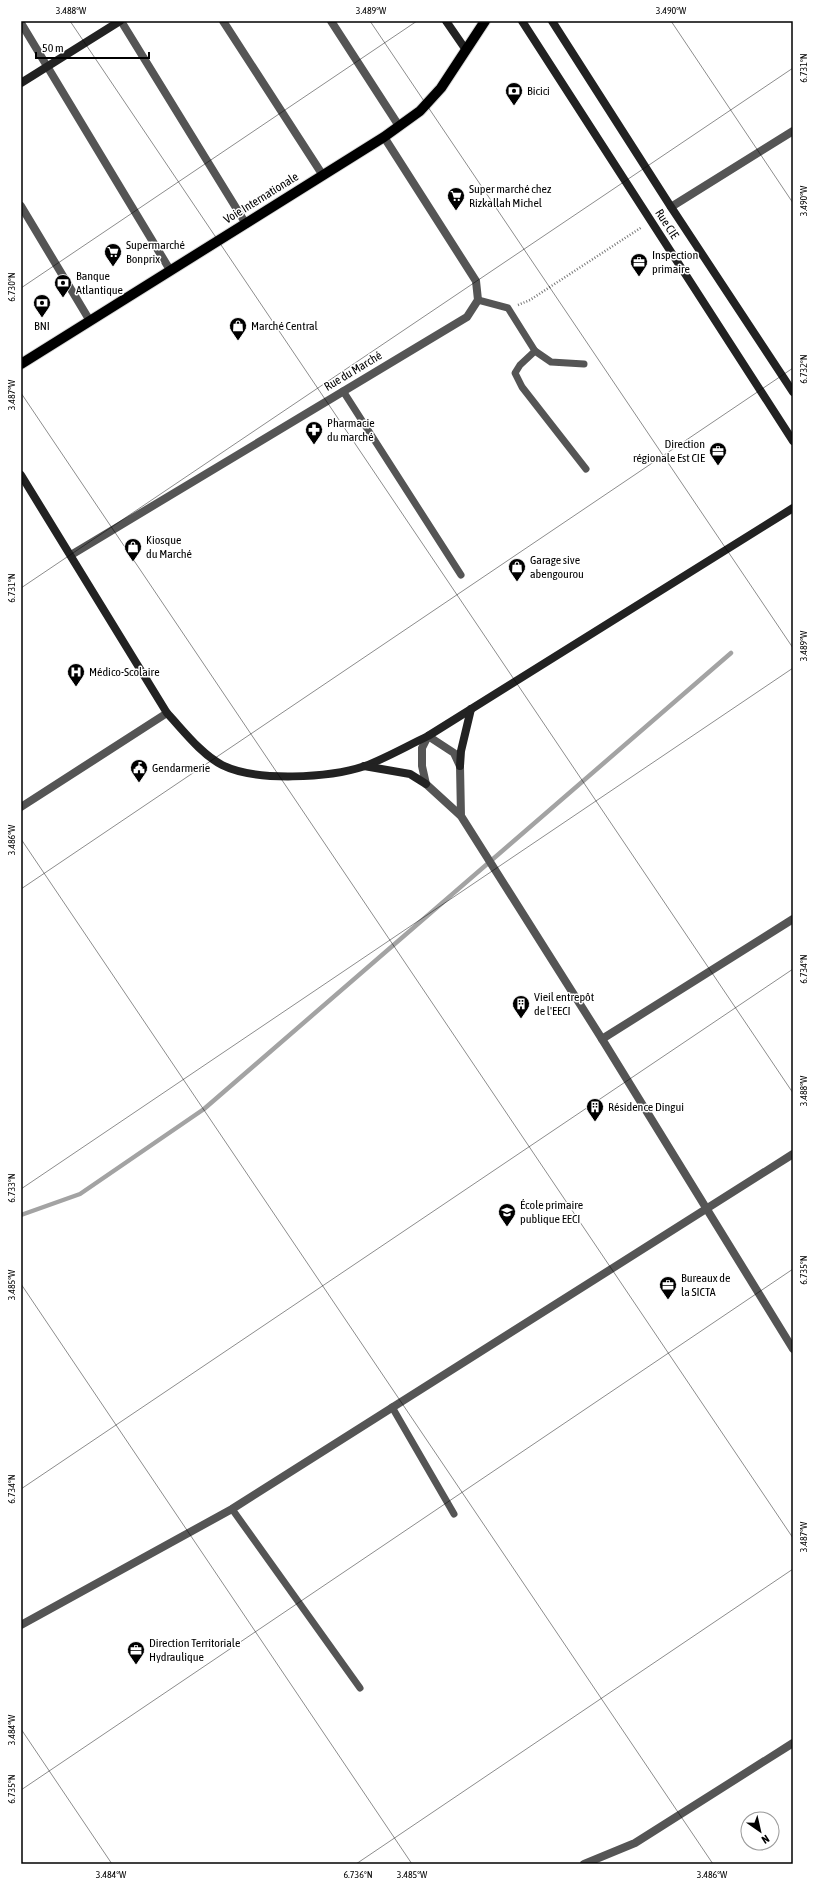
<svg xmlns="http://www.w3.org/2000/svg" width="814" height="1885" viewBox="0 0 814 1885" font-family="'Asap Condensed',sans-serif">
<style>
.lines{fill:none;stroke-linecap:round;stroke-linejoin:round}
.stream{stroke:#a3a3a3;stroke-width:4.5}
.primary-casing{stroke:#dbdbdb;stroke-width:12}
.path{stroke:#777;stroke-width:2.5;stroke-dasharray:1 2;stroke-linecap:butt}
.lane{stroke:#555;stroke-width:7}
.street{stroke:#555;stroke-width:8}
.secondary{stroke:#222;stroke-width:8}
.primary{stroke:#000;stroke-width:10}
.ticks{fill:none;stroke:#000;stroke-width:1;stroke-opacity:0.45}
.labels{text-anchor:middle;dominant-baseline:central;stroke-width:3;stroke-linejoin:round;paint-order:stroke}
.poi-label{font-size:12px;fill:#000;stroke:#fff;text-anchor:start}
.street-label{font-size:12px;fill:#000;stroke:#fff}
.neatline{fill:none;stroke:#000;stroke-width:1.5}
.ticks-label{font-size:10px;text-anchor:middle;fill:#000}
</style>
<rect width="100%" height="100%" fill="#fff"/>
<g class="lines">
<path class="stream" d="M21 1215 80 1194 204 1109 731 653"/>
<defs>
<path id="primary" d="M21 364 384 137 420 111 441 88 485 21"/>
</defs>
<use href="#primary" class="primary-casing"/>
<path class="path" d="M518 305 530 300 642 227"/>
<g class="lane">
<path d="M478 300 508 308 535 351 551 362 584 364"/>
<path d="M535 351 520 365 515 373 522 387 586 469"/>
<path d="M343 391 461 575"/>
<path d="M392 1407 454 1514"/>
<path d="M232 1509 360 1688"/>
</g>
<g class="street">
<path d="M121 21 246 224"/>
<path d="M223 21 322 174"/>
<path d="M331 21 399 126"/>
<path d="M21 23 170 270"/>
<path d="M21 206 90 321"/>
<path d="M671 207 793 131"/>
<path d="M71 555 467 317 478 300 476 281 384 137"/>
<path d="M21 807 167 713"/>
<path d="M461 816 460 766 454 753 428 736 422 748V766L426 784 461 816 602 1039 793 1349"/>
<path d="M602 1039 793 919"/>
<path d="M21 1625 232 1509 793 1154"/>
<path d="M584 1864 635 1843 793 1743"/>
</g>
<g class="secondary">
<path d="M446 21 466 50"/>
<path d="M522 21 793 441"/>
<path d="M552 21 671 207 793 392"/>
<path d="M21 83 120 21"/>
<path d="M21 475 167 713C183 730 201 754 222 765 256 782 329 778 365 766 386 758 407 746 428 736L793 508"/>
<path d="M364 766 410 774 426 784"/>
<path d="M460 766 461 751 471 709"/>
</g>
<use href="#primary" class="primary"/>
</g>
<path class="ticks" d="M70 21 793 1093M370 21 793 648M671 21 793 203M21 288 417 21M21 393 793 1538M21 588 793 68M21 839 713 1864M21 889 793 368M21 1189 793 668M21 1284 412 1864M21 1489 793 969M21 1729 112 1864M21 1790 793 1269M356 1864 793 1569"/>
<defs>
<symbol id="bank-pin" viewBox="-11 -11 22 30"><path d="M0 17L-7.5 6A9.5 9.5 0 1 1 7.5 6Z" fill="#000" stroke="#fff"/><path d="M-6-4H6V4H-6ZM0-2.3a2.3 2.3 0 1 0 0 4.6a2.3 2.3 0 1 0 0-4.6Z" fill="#fff"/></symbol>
<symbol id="supermarket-pin" viewBox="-11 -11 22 30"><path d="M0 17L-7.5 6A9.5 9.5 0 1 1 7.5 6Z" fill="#000" stroke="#fff"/><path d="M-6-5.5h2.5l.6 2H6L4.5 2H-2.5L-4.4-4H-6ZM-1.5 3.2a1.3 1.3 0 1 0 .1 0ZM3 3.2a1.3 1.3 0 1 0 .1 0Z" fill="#fff"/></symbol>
<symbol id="office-pin" viewBox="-11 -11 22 30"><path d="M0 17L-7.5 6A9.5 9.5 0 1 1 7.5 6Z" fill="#000" stroke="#fff"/><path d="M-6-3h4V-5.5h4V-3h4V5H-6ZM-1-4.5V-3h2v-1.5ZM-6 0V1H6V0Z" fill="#fff"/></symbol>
<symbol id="shop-pin" viewBox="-11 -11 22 30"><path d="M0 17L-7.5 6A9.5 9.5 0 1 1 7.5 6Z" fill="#000" stroke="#fff"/><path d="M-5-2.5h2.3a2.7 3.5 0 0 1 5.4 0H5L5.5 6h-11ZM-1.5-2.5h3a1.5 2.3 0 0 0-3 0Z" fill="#fff"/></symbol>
<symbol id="pharmacy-pin" viewBox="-11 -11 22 30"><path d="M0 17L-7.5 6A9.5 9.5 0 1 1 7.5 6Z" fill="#000" stroke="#fff"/><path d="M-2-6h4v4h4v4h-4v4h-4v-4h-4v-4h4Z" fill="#fff"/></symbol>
<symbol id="hospital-pin" viewBox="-11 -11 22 30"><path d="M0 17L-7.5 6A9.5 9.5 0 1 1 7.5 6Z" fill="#000" stroke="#fff"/><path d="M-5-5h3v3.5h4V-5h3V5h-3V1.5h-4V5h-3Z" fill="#fff"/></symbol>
<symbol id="civic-pin" viewBox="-11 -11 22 30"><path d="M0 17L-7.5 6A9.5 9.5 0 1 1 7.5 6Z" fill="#000" stroke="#fff"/><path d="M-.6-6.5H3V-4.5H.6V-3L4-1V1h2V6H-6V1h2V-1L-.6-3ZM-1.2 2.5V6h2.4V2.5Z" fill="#fff"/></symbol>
<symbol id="building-pin" viewBox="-11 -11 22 30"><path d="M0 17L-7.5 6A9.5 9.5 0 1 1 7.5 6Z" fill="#000" stroke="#fff"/><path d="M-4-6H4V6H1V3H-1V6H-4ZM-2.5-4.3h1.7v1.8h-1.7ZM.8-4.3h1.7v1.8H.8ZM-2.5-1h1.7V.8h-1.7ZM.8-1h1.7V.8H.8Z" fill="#fff"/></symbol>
<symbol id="school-pin" viewBox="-11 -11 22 30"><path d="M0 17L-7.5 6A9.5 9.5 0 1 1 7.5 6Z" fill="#000" stroke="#fff"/><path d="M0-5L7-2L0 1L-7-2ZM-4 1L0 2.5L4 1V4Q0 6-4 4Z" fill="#fff"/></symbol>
</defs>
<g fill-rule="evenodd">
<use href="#bank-pin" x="504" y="81" width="20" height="27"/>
<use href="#supermarket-pin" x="446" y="186" width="20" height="27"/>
<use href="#supermarket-pin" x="103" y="242" width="20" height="27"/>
<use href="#office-pin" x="629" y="252" width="20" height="27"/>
<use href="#bank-pin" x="53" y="273" width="20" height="27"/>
<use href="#bank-pin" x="32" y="293" width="20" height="27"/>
<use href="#shop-pin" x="228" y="316" width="20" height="27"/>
<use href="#pharmacy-pin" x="304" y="420" width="20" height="27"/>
<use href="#office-pin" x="708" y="441" width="20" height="27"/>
<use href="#shop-pin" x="123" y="537" width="20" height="27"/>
<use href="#shop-pin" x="507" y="557" width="20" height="27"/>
<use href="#hospital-pin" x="66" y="662" width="20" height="27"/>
<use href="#civic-pin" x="129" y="758" width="20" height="27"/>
<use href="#building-pin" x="511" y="994" width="20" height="27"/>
<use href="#building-pin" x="585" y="1097" width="20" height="27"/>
<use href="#school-pin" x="497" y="1202" width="20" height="27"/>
<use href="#office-pin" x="658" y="1275" width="20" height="27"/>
<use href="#office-pin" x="126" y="1640" width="20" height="27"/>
</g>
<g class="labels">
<g class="poi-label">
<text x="527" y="91">Bicici</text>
<text x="469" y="189">Super marché chez<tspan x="469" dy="14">Rizkallah Michel</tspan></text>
<text x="126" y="245">Supermarché<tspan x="126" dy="14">Bonprix</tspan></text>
<text x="652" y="255">Inspection<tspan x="652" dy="14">primaire</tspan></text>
<text x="76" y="276">Banque<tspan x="76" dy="14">Atlantique</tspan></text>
<text x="42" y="326" text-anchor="middle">BNI</text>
<text x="251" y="326">Marché Central</text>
<text x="327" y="423">Pharmacie<tspan x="327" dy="14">du marché</tspan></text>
<text x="705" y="444" text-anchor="end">Direction<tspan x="705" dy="14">régionale Est CIE</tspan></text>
<text x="146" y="540">Kiosque<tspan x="146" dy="14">du Marché</tspan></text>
<text x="530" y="560">Garage sive<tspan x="530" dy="14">abengourou</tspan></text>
<text x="89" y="672">Médico-Scolaire</text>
<text x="152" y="768">Gendarmerie</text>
<text x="534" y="997">Vieil entrepôt<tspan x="534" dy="14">de l'EECI</tspan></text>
<text x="608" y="1107">Résidence Dingui</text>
<text x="520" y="1205">École primaire<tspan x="520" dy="14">publique EECI</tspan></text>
<text x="681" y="1278">Bureaux de<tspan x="681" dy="14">la SICTA</tspan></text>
<text x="149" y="1643">Direction Territoriale<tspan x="149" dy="14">Hydraulique</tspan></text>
</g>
<g class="street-label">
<text transform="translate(261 198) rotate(-32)">Voie Internationale</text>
<text transform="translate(667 224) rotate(57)">Rue CIE</text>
<text transform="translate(353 371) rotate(-31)">Rue du Marché</text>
</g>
</g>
<rect width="814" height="1885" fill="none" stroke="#ffffff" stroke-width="44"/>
<g transform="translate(760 1831) rotate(146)"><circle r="19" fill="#ffffff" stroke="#999999"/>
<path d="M0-3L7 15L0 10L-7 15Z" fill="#000000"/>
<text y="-6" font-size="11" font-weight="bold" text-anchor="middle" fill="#000000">N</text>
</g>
<path d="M36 52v6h113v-6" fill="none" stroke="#000000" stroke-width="2"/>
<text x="42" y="52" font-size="12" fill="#000000" stroke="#ffffff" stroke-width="3" paint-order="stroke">50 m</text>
<rect x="22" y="22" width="770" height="1841" class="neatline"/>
<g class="ticks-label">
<text x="71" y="14">3.488°W</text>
<text x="371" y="14">3.489°W</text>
<text x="671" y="14">3.490°W</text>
<text transform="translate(803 68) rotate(-90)" y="4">6.731°N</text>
<text transform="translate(803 201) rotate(-90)" y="4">3.490°W</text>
<text transform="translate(11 287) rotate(-90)" y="4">6.730°N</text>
<text transform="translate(803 369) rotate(-90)" y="4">6.732°N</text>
<text transform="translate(11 395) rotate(-90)" y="4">3.487°W</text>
<text transform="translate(11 588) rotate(-90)" y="4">6.731°N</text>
<text transform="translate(803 646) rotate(-90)" y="4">3.489°W</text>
<text transform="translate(11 840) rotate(-90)" y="4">3.486°W</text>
<text transform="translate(803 969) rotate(-90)" y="4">6.734°N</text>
<text transform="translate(803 1091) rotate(-90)" y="4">3.488°W</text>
<text transform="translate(11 1188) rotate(-90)" y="4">6.733°N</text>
<text transform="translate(803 1270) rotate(-90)" y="4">6.735°N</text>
<text transform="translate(11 1285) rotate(-90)" y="4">3.485°W</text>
<text transform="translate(11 1489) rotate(-90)" y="4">6.734°N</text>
<text transform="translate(803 1537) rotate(-90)" y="4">3.487°W</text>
<text transform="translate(11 1730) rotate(-90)" y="4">3.484°W</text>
<text transform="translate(11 1789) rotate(-90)" y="4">6.735°N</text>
<text x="111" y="1878">3.484°W</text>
<text x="358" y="1878">6.736°N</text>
<text x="412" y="1878">3.485°W</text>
<text x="712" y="1878">3.486°W</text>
</g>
</svg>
